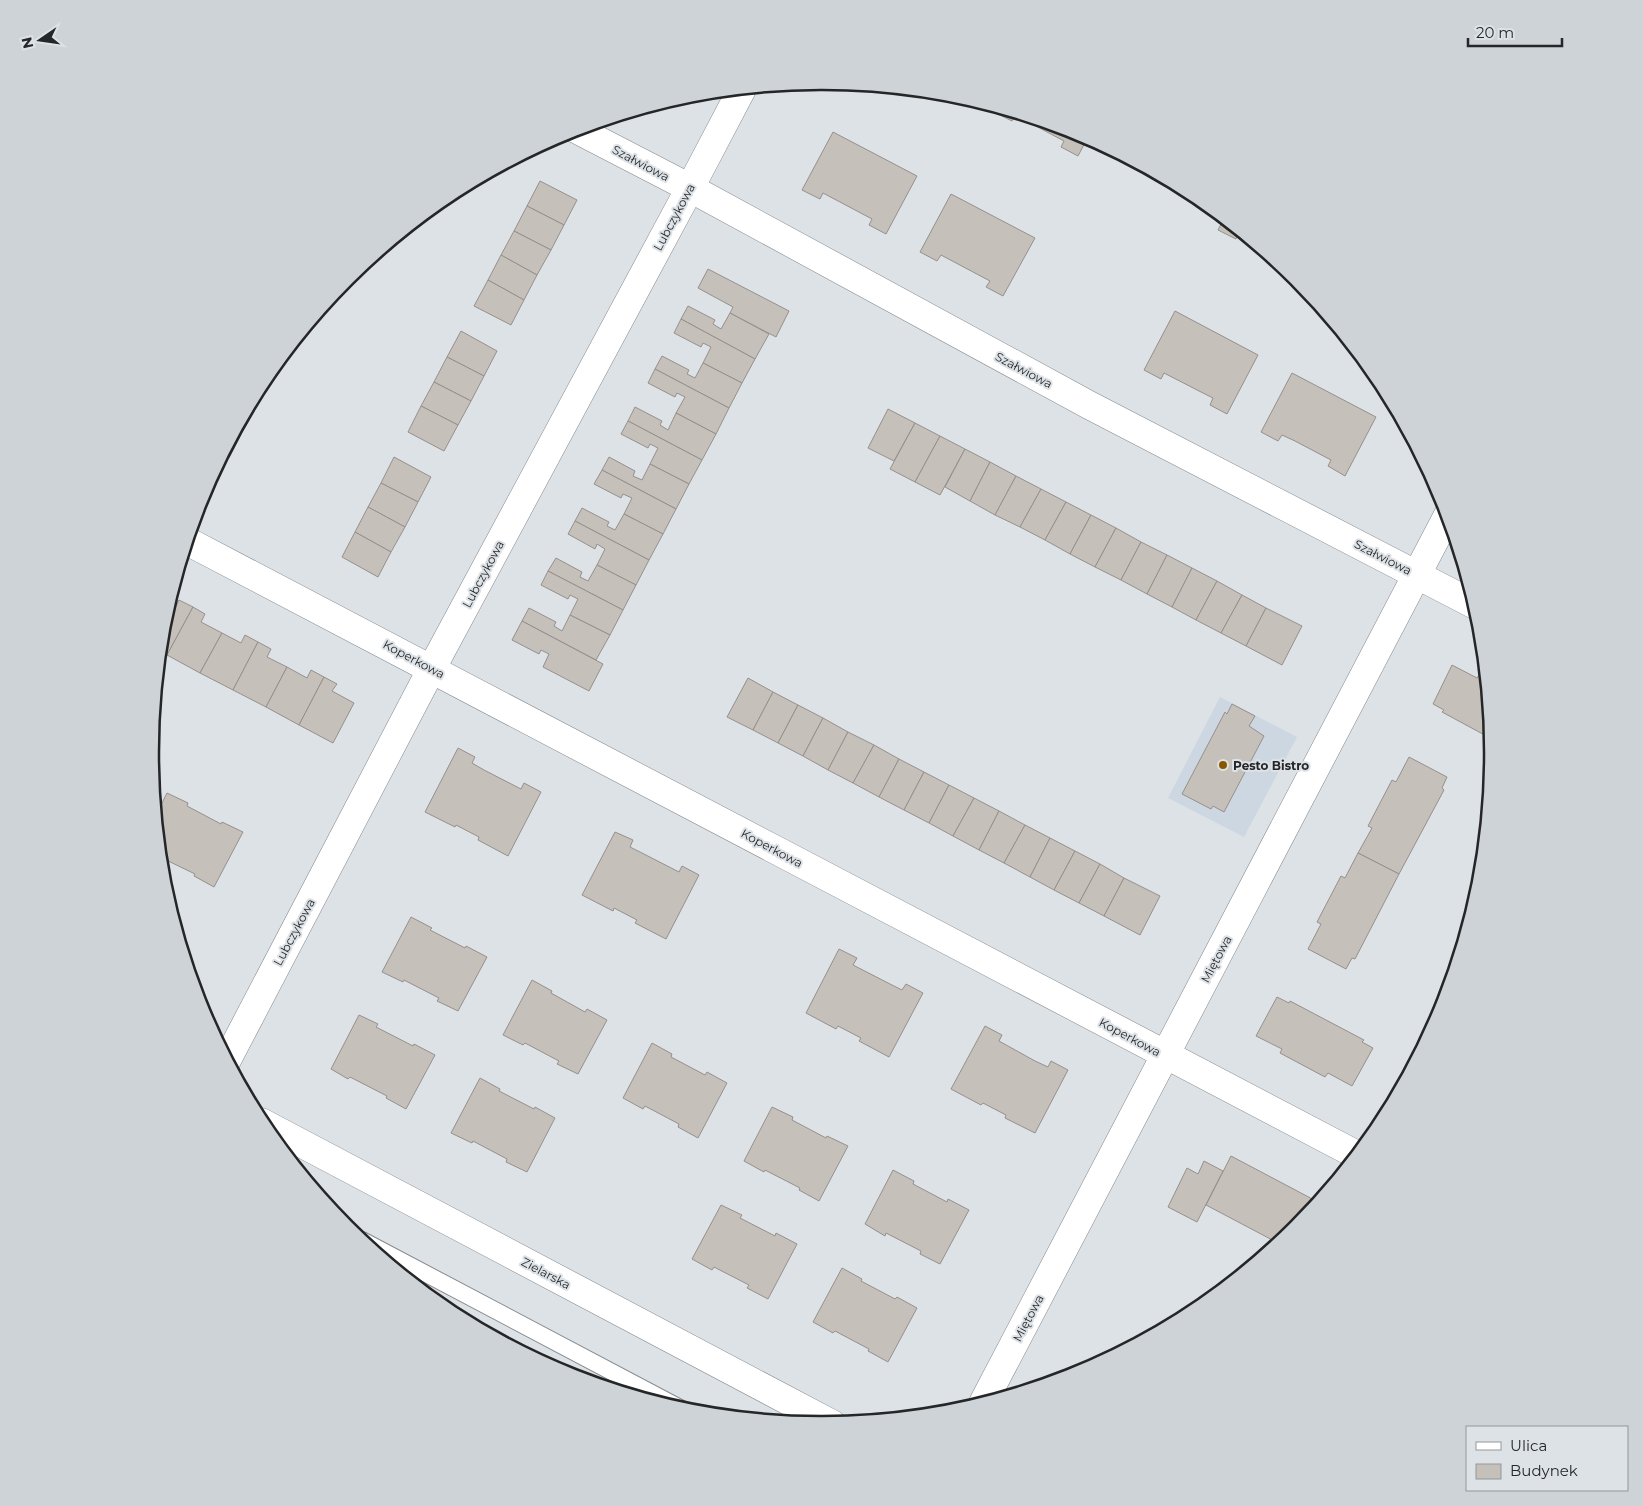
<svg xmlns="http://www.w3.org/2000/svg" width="1643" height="1506" viewBox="0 0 1643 1506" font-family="Montserrat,sans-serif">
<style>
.built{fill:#ccd7e1}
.green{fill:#8cbfa4}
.building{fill:#c6c0bb;stroke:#96908c}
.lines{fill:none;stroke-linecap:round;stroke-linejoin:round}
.service-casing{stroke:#858a8e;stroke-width:18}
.minor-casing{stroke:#858a8e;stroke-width:29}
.service{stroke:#fff;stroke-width:16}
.minor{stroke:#fff;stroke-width:28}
.poi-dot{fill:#895600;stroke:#dde2e7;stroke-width:2}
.labels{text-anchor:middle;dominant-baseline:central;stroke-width:4;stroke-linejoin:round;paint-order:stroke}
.street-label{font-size:12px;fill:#242627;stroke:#dde2e7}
.poi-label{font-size:12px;font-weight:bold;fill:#242627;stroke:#dde2e7;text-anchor:start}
.rim{fill:none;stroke:#242627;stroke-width:2.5}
</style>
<rect width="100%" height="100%" fill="#dde2e7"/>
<path class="built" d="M1220 697 1297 737 1244 837 1168 798Z"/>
<path class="green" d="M475 1319 588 1378 585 1380 564 1373 472 1324Z"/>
<g class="building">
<path d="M997 108 1079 132 1088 137 1078 156 1061 147 1064 141 1015 115 1012 121 994 112Z"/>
<path d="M833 132 917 176 886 234 869 225 872 219 823 193 820 199 802 190Z"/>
<path d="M540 181 577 200 564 225 527 206Z"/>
<path d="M951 194 1035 238 1003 296 986 287 990 281 941 255 937 261 920 252Z"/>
<path d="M527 206 564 225 551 250 514 231Z"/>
<path d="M1224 218 1245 236 1238 232 1236 239 1218 230Z"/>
<path d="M514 231 551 250 537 275 501 255Z"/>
<path d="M501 255 537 275 524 300 488 280Z"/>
<path d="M708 269 789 311 776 337 730 313 733 307 698 288Z"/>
<path d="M488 280 524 300 511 325 474 306Z"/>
<path d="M688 306 715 320 713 324 721 329 730 313 769 334 755 359 681 319Z"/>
<path d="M1175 311 1258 355 1227 414 1210 405 1213 398 1201 392 1164 373 1161 379 1144 370Z"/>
<path d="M681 319 755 359 742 383 703 363 711 347 703 343 701 347 674 333Z"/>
<path d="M461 331 497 351 484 376 447 357Z"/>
<path d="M662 356 689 370 687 374 695 378 703 363 742 383 729 408 655 369Z"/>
<path d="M447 357 484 376 471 401 434 382Z"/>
<path d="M655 369 729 408 716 434 676 413 685 397 677 393 675 397 648 383Z"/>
<path d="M1292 373 1376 417 1345 476 1328 466 1331 460 1295 441 1282 435 1278 441 1261 432Z"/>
<path d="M434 382 471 401 458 425 421 406Z"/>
<path d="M421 406 458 425 444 451 408 432Z"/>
<path d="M635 407 662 421 660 425 668 430 676 413 716 434 702 460 628 421Z"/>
<path d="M888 409 915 423 894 461 868 448Z"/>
<path d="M243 418 248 421 229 458 223 455Z"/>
<path d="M628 421 702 460 689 484 650 464 658 448 650 444 648 448 621 434Z"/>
<path d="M915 423 940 436 915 482 890 469Z"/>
<path d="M940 436 965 449 940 495 915 482Z"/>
<path d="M965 449 990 462 970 501 945 487Z"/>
<path d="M394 457 431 477 418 502 381 483Z"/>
<path d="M609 457 635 471 633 476 642 480 650 464 689 484 676 509 602 470Z"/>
<path d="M990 462 1016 476 995 515 970 501Z"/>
<path d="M602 470 676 509 663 534 624 514 632 498 623 494 621 498 594 484Z"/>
<path d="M1016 476 1041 489 1020 527 995 515Z"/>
<path d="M381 483 418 502 405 527 368 507Z"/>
<path d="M1041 489 1066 502 1045 540 1020 527Z"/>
<path d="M1066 502 1091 515 1070 554 1045 540Z"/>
<path d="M368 507 405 527 391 552 355 532Z"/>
<path d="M582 508 609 522 607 526 615 530 624 514 663 534 649 560 575 521Z"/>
<path d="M1091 515 1116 528 1095 567 1070 554Z"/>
<path d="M575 521 649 560 636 585 597 565 605 549 597 544 595 549 568 534Z"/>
<path d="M1116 528 1141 542 1121 580 1095 567Z"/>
<path d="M355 532 391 552 378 577 342 557Z"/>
<path d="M1141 542 1167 555 1147 594 1121 580Z"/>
<path d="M1167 555 1192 568 1172 607 1147 594Z"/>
<path d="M556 558 582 572 580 577 588 581 597 565 636 585 623 610 548 571Z"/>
<path d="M1192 568 1217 581 1196 620 1172 607Z"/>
<path d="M548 571 623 610 610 635 570 615 578 599 570 595 568 599 541 585Z"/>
<path d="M1217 581 1242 595 1221 633 1196 620Z"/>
<path d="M1242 595 1266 608 1246 646 1221 633Z"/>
<path d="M179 600 193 607 167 655 160 651 163 622 168 604 175 608Z"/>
<path d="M193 607 205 614 201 622 222 633 200 673 167 655Z"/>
<path d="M529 608 556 622 554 626 562 631 570 615 610 635 596 660 522 621Z"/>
<path d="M1266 608 1302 626 1282 665 1246 646Z"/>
<path d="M522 621 603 664 589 691 543 667 549 654 541 650 539 654 512 640Z"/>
<path d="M222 633 241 643 245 635 258 642 233 690 200 673Z"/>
<path d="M258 642 271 649 267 657 287 667 266 707 233 690Z"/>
<path d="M1452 665 1477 678 1479 675 1486 678 1492 739 1442 712 1444 710 1433 704Z"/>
<path d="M287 667 307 678 311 670 324 677 299 725 266 707Z"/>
<path d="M324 677 337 684 332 691 354 703 333 743 299 725Z"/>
<path d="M748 678 773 692 753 730 727 717Z"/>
<path d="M773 692 798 705 778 743 753 730Z"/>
<path d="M1232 704 1255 716 1249 726 1264 736 1224 812 1213 806 1211 809 1182 794 1225 712 1227 714Z"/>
<path d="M798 705 823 718 803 756 778 743Z"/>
<path d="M823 718 848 732 828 770 803 756Z"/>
<path d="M848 732 874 745 853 783 828 770Z"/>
<path d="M874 745 899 759 879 797 853 783Z"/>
<path d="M458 748 475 757 472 763 484 770 521 789 524 783 541 792 508 856 478 840 479 837 456 825 455 827 425 812Z"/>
<path d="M1409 757 1447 777 1442 788 1444 790 1399 874 1358 853 1372 828 1368 826 1392 780 1396 782Z"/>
<path d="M899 759 924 772 904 810 879 797Z"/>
<path d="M924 772 949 785 929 823 904 810Z"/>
<path d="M949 785 974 798 953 836 929 823Z"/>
<path d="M167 793 188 803 187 806 221 824 222 822 243 832 214 887 194 876 195 874 160 857 156 815Z"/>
<path d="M974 798 999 811 979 850 953 836Z"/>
<path d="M999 811 1025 825 1004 863 979 850Z"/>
<path d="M1025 825 1050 838 1030 877 1004 863Z"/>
<path d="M615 832 633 840 630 847 642 853 679 872 682 866 699 875 666 939 635 923 637 920 614 908 613 911 582 895Z"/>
<path d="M1050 838 1075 851 1054 890 1030 877Z"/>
<path d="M1075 851 1100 864 1079 903 1054 890Z"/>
<path d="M1358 853 1399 874 1355 959 1352 958 1346 969 1308 949 1321 924 1317 922 1341 876 1345 878Z"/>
<path d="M1100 864 1124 878 1104 916 1079 903Z"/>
<path d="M1124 878 1160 896 1140 935 1104 916Z"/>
<path d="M411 917 432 928 430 930 465 948 466 946 487 957 458 1011 437 1001 439 998 404 980 403 982 382 972Z"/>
<path d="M839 949 857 958 853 965 890 984 902 990 906 984 923 993 889 1057 859 1041 861 1038 838 1026 836 1029 806 1013Z"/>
<path d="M532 980 552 991 551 993 585 1012 587 1009 607 1020 578 1074 557 1064 559 1061 525 1043 523 1045 503 1035Z"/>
<path d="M1277 997 1289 1003 1290 1001 1364 1040 1362 1042 1373 1048 1352 1086 1328 1073 1325 1077 1280 1053 1282 1049 1256 1036Z"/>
<path d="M359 1015 378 1024 376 1027 413 1046 414 1044 435 1055 406 1109 386 1098 387 1096 350 1077 348 1079 331 1069Z"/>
<path d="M985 1026 1002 1035 999 1041 1035 1061 1048 1067 1051 1061 1068 1070 1035 1133 1005 1118 1006 1115 983 1103 981 1105 951 1089Z"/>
<path d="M1420 1039 1425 1042 1404 1081 1399 1078Z"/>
<path d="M652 1043 672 1054 671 1057 705 1075 707 1072 727 1083 698 1138 678 1127 679 1124 645 1106 643 1109 623 1098Z"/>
<path d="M480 1078 500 1089 499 1091 534 1109 535 1107 555 1118 527 1172 506 1162 507 1159 473 1141 472 1143 451 1133Z"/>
<path d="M772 1107 793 1117 792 1120 826 1138 827 1136 848 1146 819 1201 799 1190 800 1188 765 1170 764 1172 744 1161Z"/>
<path d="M1231 1156 1318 1202 1296 1228 1278 1243 1206 1205Z"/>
<path d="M1204 1161 1223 1171 1197 1222 1168 1207 1187 1168 1198 1174Z"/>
<path d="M893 1170 914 1181 913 1184 947 1202 948 1199 969 1210 940 1264 920 1254 921 1251 886 1233 885 1236 865 1224Z"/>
<path d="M721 1205 742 1215 740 1218 775 1236 776 1233 797 1244 768 1299 747 1288 749 1285 714 1267 712 1270 692 1259Z"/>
<path d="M842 1268 862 1279 861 1281 895 1299 897 1297 917 1308 888 1362 868 1351 869 1349 835 1331 833 1333 813 1322Z"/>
</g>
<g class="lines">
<defs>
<path id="service" d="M362 1240 682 1409"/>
<g id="minor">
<path d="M576 129 690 188 1089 405 1475 605"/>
<path d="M187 541C578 744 966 952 1357 1155"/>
<path d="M227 1060 432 668 690 188 742 89"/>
<path d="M261 1122 832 1424"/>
<path d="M983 1403 1448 515"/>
</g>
</defs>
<use href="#service" class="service-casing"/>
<use href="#minor" class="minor-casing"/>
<use href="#service" class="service"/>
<use href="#minor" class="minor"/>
</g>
<circle class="poi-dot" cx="1223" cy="765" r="5"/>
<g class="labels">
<g class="street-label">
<text transform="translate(641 163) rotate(28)">Szałwiowa</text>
<text transform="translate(674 217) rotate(-62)">Lubczykowa</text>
<text transform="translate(1024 370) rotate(28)">Szałwiowa</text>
<text transform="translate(1383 557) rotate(27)">Szałwiowa</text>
<text transform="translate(483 574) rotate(-62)">Lubczykowa</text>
<text transform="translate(414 659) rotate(28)">Koperkowa</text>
<text transform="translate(772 848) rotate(28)">Koperkowa</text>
<text transform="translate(294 932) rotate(-62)">Lubczykowa</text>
<text transform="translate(1216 959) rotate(-62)">Miętowa</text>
<text transform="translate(1130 1037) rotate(28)">Koperkowa</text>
<text transform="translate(546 1273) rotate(28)">Zielarska</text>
<text transform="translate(1028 1318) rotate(-62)">Miętowa</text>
</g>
<g class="poi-label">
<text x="1233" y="765">Pesto Bistro</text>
</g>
</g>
<path d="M0 0H1643V1506H0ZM821 90H822A662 662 0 0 1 1484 752V754A662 662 0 0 1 822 1416H821A662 662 0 0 1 159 754V752A662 662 0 0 1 821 90Z" fill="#ced3d8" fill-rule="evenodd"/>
<path class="rim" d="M821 90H822A662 662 0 0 1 1484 752V754A662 662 0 0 1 822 1416H821A662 662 0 0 1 159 754V752A662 662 0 0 1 821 90Z"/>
<rect x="1466" y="1426" width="162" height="65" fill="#dde2e7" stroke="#93979a"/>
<rect x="1476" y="1442" width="25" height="8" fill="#ffffff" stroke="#93979a"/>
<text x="1510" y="1451" font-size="15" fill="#242627">Ulica</text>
<rect x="1476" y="1464" width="25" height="15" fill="#c6c0bb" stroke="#93979a"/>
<text x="1510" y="1476" font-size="15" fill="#242627">Budynek</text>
<g transform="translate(40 40) rotate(257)" stroke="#dde2e7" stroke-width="4" paint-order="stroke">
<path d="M0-4L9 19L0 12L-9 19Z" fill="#242627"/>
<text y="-8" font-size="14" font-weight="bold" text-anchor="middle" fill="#242627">N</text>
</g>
<path d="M1468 38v8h94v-8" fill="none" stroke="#242627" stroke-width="2.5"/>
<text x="1476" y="38" font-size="15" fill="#242627" stroke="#dde2e7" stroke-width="4" paint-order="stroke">20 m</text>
</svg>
